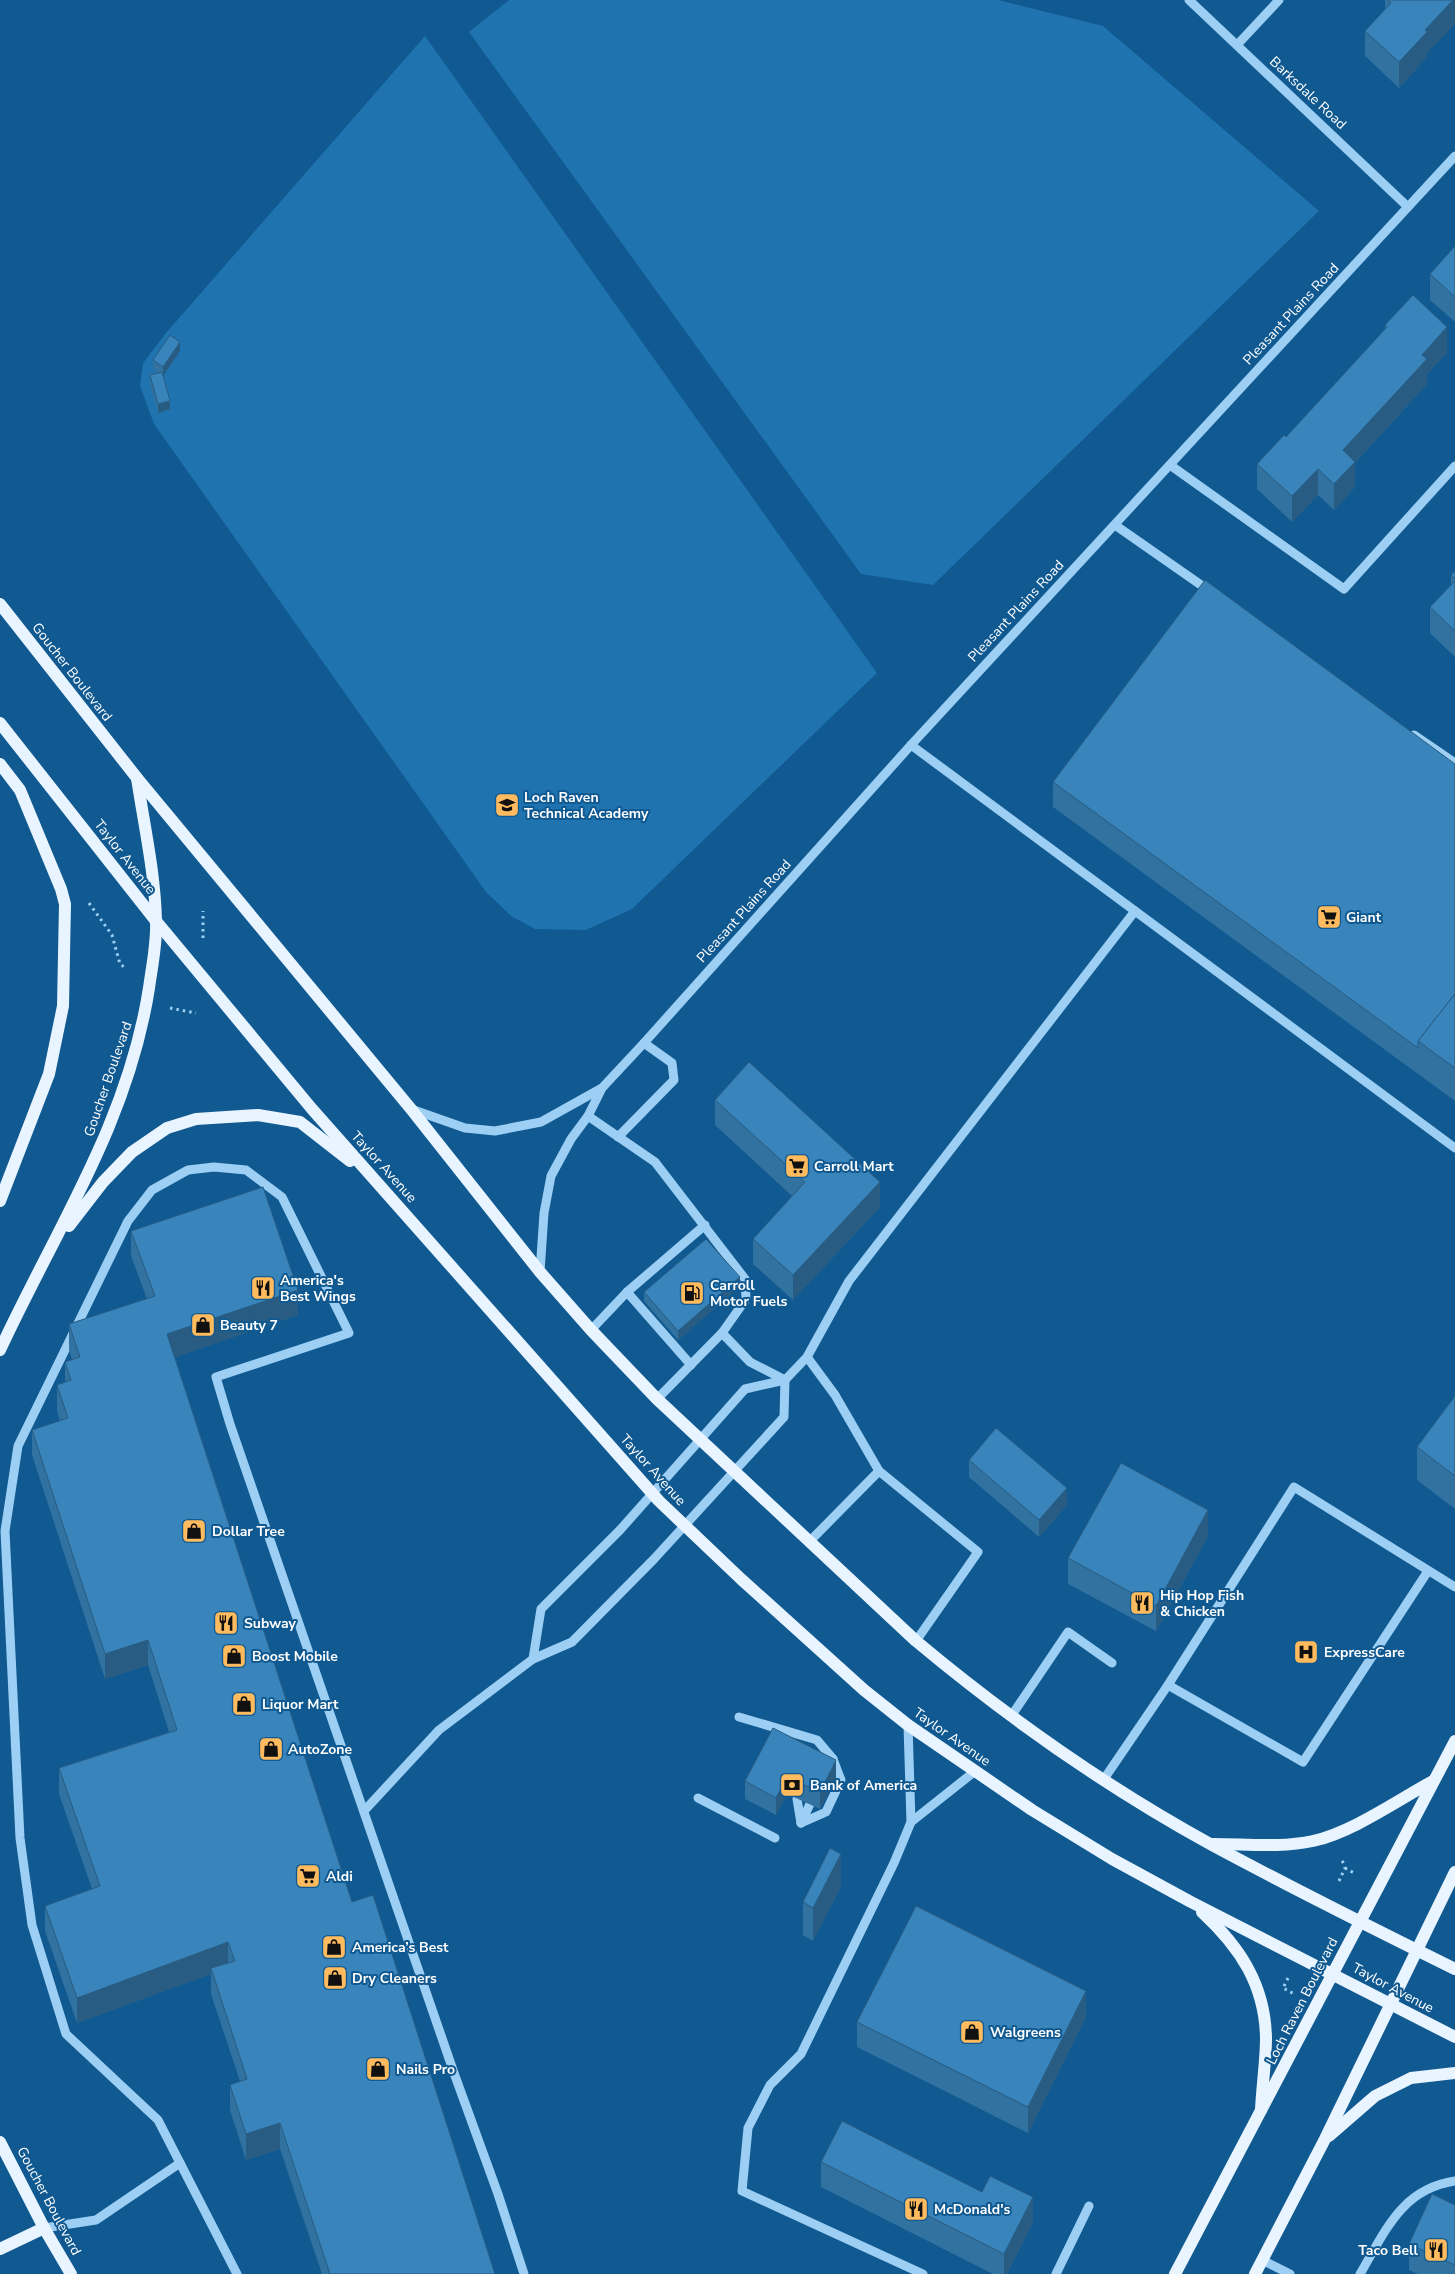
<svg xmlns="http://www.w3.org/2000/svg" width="1455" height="2274" viewBox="0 0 1455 2274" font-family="'Nunito Sans',sans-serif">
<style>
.green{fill:#1f73af}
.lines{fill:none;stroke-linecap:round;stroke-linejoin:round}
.path{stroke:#9ccff3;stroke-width:3;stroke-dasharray:2.5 4;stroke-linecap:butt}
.minor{stroke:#9ccff3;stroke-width:9}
.major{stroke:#e8f4ff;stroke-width:12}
.wall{fill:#3172a0}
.shaded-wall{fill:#285c82}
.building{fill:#3984ba;stroke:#285c82}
.labels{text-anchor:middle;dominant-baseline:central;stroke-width:4;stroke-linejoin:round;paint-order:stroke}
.street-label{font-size:14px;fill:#fff;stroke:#105991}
.poi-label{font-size:14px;font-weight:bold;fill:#fff;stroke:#105991;text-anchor:start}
</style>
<rect width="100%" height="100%" fill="#105991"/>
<g class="green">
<path d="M509 0H998L1103 26 1319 211 933 585 861 574 469 32Z"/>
<path d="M425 36 877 673 632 909 586 930 535 929 511 916 486 892 154 424 140 386 143 363 166 333Z"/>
</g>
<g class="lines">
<g class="path">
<path d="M89 903 112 935 120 964 127 969"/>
<path d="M203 938V911"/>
<path d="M170 1008 196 1013"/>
<path d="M1345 1868 1354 1873"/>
<path d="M1339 1881 1345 1868 1341 1857"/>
<path d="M1288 1978 1283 1988 1296 1995"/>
</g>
<g class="minor">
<path d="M1189 0 1408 207"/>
<path d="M1237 45 1279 0"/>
<path d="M1170 465 1344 589 1455 466"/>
<path d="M1115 525 1211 592"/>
<path d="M1414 735 1455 763"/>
<path d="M911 745 1455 1148"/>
<path d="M411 1109 465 1128 495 1131 541 1122 602 1088 644 1043 911 745 1455 156"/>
<path d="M588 1116 655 1162 745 1279 746 1299 722 1333 657 1399"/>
<path d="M618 1137 674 1080 672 1063 644 1043"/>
<path d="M540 1272 544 1213 551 1176 571 1139 588 1116 602 1088"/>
<path d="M627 1292 691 1365"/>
<path d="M591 1330 627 1292 705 1225"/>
<path d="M722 1333 750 1362 785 1380"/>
<path d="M807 1357 835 1395 879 1471"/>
<path d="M810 1541 879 1471 978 1552 916 1641"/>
<path d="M533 1659 541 1609 620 1530 745 1389 785 1380 807 1357 849 1281 1135 911"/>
<path d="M1168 1685 1303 1762 1428 1571"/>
<path d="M1012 1715 1068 1632 1112 1663"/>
<path d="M739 1717 817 1740 833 1759 829 1768"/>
<path d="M908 1725 911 1822 894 1863 801 2054 770 2085 748 2128 742 2191 923 2274"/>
<path d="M1104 1779 1168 1685 1294 1487 1455 1587"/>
<path d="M698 1798 775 1838"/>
<path d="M797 1799 801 1823"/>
<path d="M364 1811 439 1730 533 1659 572 1642 654 1559 784 1417 785 1380"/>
<path d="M911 1822 974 1772"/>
<path d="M801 1823 826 1812 841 1780 833 1759 831 1760"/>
<path d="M801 1823 810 1804"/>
<path d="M44 2228 96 2220 180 2163"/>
<path d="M1262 2260 1290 2274"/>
<path d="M237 2274 158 2120 66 2034 32 1925 20 1838 5 1531 18 1446 128 1221 152 1190 188 1170 214 1167 246 1170 282 1197 349 1333 216 1377 230 1424 454 2073 498 2194 524 2274"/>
<path d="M1056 2274 1089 2206"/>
<path d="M1360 2274C1385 2232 1401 2189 1455 2181"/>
</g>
<g class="major">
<path d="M0 604 137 778 411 1109 540 1272 591 1330 657 1399 916 1641C1007 1717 1108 1788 1212 1845 1292 1888 1374 1929 1455 1969"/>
<path d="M0 723 156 921 312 1109 659 1501 741 1579 864 1690 908 1725 1032 1810 1112 1859 1191 1902 1455 2037"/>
<path d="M0 764 20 790 61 889 65 904 63 1006 49 1074 0 1201"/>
<path d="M69 1226 103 1182 132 1152 167 1128 196 1119 258 1115 300 1122 350 1161"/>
<path d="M0 1350C56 1229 128 1123 149 988 152 966 157 943 156 921 155 873 144 825 137 778"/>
<path d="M1213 1844C1246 1844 1281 1848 1313 1841 1351 1833 1398 1800 1433 1781"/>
<path d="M1202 1912C1240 1947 1265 1985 1266 2038 1266 2061 1262 2086 1261 2110"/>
<path d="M1329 2136 1375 2096 1411 2078 1455 2073"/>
<path d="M0 2142 44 2228 71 2274"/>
<path d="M0 2249 44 2228"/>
<path d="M1175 2274 1455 1741"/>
<path d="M1255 2274 1325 2139 1455 1872"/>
</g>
</g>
<g class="wall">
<path d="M1385 0H1455L1427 53V57L1399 88 1365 56V31L1385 9Z"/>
<path d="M1455 246V322L1430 300V274Z"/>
<path d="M1385 325 1447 353 1427 374V384L1355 463V487L1334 510 1318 495 1292 522 1257 489V464L1286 437 1385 329Z"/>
<path d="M180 351 163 376 170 409 158 413 150 384V375L158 373 153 369V360Z"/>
<path d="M1455 571V657L1430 633V607L1451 585V575Z"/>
<path d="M1455 764V1101L1053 807V782Z"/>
<path d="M715 1100 880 1207 793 1300 753 1264V1239L792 1196 715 1125Z"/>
<path d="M131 1231 298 1315 175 1357 352 1902 495 2274H322L280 2149 246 2160 230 2110V2085L240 2081 211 1994V1974L77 2023 45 1931V1906L92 1889 59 1794V1768L169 1732 148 1665 105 1679 32 1455V1430L60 1421 57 1411V1385L65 1383V1362L72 1360 69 1349V1324L147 1299 131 1256Z"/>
<path d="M740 1286 678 1340 644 1301V1292Z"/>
<path d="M1455 1396V1509L1417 1480V1447Z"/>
<path d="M969 1460 1067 1505 1039 1537 969 1477Z"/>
<path d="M1208 1536 1156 1631 1068 1584V1558Z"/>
<path d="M773 1728 836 1777 820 1809 787 1794 776 1815 745 1799V1781Z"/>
<path d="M841 1887 813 1941 803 1935V1902Z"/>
<path d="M1086 2017 1028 2133 857 2047V2022Z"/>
<path d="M821 2162 1033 2223 1007 2274H993L821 2187Z"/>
<path d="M1455 2205V2274H1418L1409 2270V2244Z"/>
</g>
<g class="shaded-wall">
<path d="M1453 0H1455V24L1427 53V57L1399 88V62L1425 30Z"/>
<path d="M1447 327V353L1427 374V384L1355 463V487L1334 510V484L1343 450 1422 355Z"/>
<path d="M180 342V351L163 376V367Z"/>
<path d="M170 401V409L158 413V404Z"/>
<path d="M1318 469V495L1292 522V496Z"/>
<path d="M880 1182V1207L793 1300V1275Z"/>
<path d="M740 1277V1286L678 1340V1331Z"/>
<path d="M298 1290V1315L167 1360V1334Z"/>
<path d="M1067 1488V1505L1039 1537V1520Z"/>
<path d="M1208 1510V1536L1156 1631V1606Z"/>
<path d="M148 1640V1665L105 1679V1654Z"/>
<path d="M836 1760V1777L820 1809V1792Z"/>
<path d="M787 1777V1794L776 1815V1798Z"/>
<path d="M841 1854V1887L813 1941V1908Z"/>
<path d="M228 1942V1968H211V1974L77 2023V1998Z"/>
<path d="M1086 1991V2017L1028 2133V2107Z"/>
<path d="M280 2123V2149L246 2160V2134Z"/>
<path d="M1033 2197V2223L1007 2274H1004V2254Z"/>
</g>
<g class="building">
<path d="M1388 0H1453L1425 30 1427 32 1399 62 1365 31 1391 3Z"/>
<path d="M1455 246V297L1430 274Z"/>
<path d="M1413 295 1447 327 1422 355 1427 359 1343 450 1355 462 1334 484 1318 469 1292 496 1257 464 1284 435 1286 437 1387 327 1385 325Z"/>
<path d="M170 335 180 342 163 367 153 360Z"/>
<path d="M162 372 170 401 158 404 150 375Z"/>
<path d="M1455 571V579L1451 575Z"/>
<path d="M1205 580 1455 764V994L1418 1041V1048L1053 782Z"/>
<path d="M1455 581V631L1430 607Z"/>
<path d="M1455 994V1068L1418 1041Z"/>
<path d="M749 1062 880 1182 793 1275 753 1239 805 1182 715 1100Z"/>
<path d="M263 1187 298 1290 167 1334 352 1902 373 1895 495 2274H330L280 2123 246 2134 230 2085 247 2079 211 1968 235 1961 228 1942 77 1998 45 1906 100 1886 59 1768 177 1730 148 1640 105 1654 32 1430 68 1418 57 1385 71 1380 65 1362 80 1357 69 1324 155 1296 131 1231Z"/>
<path d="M706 1239 740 1277 678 1331 644 1292Z"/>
<path d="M1455 1396V1476L1417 1447Z"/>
<path d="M996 1428 1067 1488 1039 1520 969 1460Z"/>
<path d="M1121 1463 1208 1510 1156 1606 1068 1558Z"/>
<path d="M773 1728 836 1760 820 1792 787 1777 776 1798 745 1781Z"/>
<path d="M830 1848 841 1854 813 1908 803 1902Z"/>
<path d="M916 1906 1086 1991 1028 2107 857 2022Z"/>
<path d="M842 2121 982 2192 990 2176 1033 2197 1004 2254 821 2162Z"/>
<path d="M1432 2194 1455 2205V2265L1409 2244Z"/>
</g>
<defs>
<symbol id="school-square" viewBox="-11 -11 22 22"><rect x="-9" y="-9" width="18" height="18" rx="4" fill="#ffbb5e" stroke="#105991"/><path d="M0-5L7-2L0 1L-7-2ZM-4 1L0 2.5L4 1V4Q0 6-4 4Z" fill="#111"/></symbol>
<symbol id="supermarket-square" viewBox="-11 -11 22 22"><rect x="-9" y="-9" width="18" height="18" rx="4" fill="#ffbb5e" stroke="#105991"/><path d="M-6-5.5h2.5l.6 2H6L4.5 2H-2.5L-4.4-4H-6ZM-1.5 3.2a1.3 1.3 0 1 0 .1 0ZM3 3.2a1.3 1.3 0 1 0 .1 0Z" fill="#111"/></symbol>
<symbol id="restaurant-square" viewBox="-11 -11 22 22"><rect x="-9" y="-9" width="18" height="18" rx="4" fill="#ffbb5e" stroke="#105991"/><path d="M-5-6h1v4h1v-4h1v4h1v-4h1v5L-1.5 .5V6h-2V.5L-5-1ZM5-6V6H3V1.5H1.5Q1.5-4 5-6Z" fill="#111"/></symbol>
<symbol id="fuel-square" viewBox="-11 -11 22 22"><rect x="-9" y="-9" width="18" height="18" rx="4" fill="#ffbb5e" stroke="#105991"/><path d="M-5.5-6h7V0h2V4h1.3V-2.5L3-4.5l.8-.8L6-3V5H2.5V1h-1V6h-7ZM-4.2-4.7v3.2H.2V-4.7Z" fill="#111"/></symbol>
<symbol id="shop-square" viewBox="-11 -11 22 22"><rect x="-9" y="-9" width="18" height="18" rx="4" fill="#ffbb5e" stroke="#105991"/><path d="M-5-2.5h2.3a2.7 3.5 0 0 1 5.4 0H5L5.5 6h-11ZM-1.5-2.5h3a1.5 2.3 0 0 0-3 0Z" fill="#111"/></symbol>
<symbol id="hospital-square" viewBox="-11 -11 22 22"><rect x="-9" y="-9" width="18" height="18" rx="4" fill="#ffbb5e" stroke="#105991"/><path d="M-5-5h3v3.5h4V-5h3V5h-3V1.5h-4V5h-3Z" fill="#111"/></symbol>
<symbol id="bank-square" viewBox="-11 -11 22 22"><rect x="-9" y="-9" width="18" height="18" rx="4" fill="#ffbb5e" stroke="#105991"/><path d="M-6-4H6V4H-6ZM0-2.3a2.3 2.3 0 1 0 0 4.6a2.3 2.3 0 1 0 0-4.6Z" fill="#111"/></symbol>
</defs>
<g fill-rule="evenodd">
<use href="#school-square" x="493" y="791" width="28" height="28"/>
<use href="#supermarket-square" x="1315" y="903" width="28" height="28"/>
<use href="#supermarket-square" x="783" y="1152" width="28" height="28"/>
<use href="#restaurant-square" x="249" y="1274" width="28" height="28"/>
<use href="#fuel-square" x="678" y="1279" width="28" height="28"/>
<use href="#shop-square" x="189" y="1311" width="28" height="28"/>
<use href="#shop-square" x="180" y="1517" width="28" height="28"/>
<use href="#restaurant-square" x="1128" y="1589" width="28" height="28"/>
<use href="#restaurant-square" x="212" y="1609" width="28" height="28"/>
<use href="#hospital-square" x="1292" y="1638" width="28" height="28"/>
<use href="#shop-square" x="220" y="1642" width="28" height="28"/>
<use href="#shop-square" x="230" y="1690" width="28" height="28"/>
<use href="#shop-square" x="257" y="1735" width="28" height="28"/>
<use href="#bank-square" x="778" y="1771" width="28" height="28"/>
<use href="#supermarket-square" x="294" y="1862" width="28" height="28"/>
<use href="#shop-square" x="320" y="1933" width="28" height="28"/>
<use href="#shop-square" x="321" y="1964" width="28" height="28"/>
<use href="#shop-square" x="958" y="2018" width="28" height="28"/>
<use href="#shop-square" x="364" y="2055" width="28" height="28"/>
<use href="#restaurant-square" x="902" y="2195" width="28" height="28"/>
<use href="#restaurant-square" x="1422" y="2236" width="28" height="28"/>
</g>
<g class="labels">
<g class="street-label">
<text transform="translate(1308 93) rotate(43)">Barksdale Road</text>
<text transform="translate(1291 314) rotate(-47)">Pleasant Plains Road</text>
<text transform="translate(1016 611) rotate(-47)">Pleasant Plains Road</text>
<text transform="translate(72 672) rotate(52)">Goucher Boulevard</text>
<text transform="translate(125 857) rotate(52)">Taylor Avenue</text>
<text transform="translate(744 911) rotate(-48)">Pleasant Plains Road</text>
<text transform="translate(108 1079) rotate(-71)">Goucher Boulevard</text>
<text transform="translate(384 1167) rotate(48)">Taylor Avenue</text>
<text transform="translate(653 1470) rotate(48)">Taylor Avenue</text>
<text transform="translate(952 1737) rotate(35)">Taylor Avenue</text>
<text transform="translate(1393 1988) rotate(28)">Taylor Avenue</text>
<text transform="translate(1302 2001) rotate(-63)">Loch Raven Boulevard</text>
<text transform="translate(49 2201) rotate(62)">Goucher Boulevard</text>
</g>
<g class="poi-label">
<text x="524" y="797">Loch Raven<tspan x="524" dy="16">Technical Academy</tspan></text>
<text x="1346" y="917">Giant</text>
<text x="814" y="1166">Carroll Mart</text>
<text x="280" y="1280">America's<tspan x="280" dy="16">Best Wings</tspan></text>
<text x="710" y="1285">Carroll<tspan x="710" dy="16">Motor Fuels</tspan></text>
<text x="220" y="1325">Beauty 7</text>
<text x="212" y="1531">Dollar Tree</text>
<text x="1160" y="1595">Hip Hop Fish<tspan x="1160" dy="16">&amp; Chicken</tspan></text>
<text x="244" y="1623">Subway</text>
<text x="1324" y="1652">ExpressCare</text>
<text x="252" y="1656">Boost Mobile</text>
<text x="262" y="1704">Liquor Mart</text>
<text x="288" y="1749">AutoZone</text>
<text x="810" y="1785">Bank of America</text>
<text x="326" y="1876">Aldi</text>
<text x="352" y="1947">America’s Best</text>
<text x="352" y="1978">Dry Cleaners</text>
<text x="990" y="2032">Walgreens</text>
<text x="396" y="2069">Nails Pro</text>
<text x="934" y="2209">McDonald's</text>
<text x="1418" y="2250" text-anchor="end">Taco Bell</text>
</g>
</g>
</svg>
